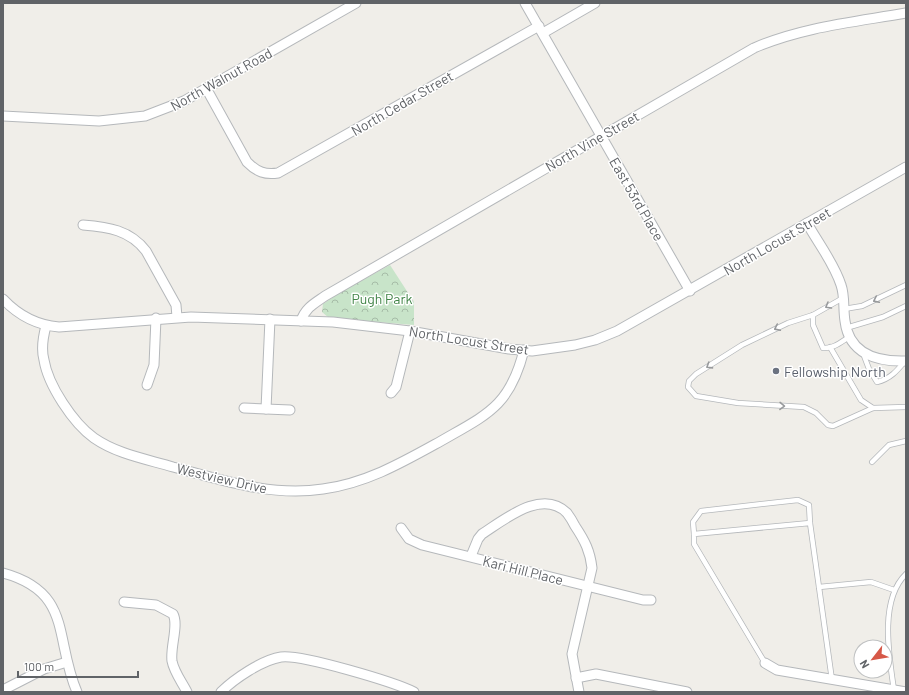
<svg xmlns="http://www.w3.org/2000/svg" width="909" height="695" viewBox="0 0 909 695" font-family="Barlow,sans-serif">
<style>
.forest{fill:url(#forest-crowns)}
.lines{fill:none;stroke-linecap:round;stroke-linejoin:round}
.service-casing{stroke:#b5b8bb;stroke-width:6}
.minor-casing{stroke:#b5b8bb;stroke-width:11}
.service{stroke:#fff;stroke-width:4.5}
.minor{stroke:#fff;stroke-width:9}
.oneway{stroke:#989a9c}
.worship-dot{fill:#6b7280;stroke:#fff;stroke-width:1.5}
.labels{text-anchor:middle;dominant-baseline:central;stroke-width:3;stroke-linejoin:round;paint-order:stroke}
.street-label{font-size:14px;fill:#606367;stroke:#fff}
.park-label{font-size:14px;fill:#418447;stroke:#fff}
.worship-label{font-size:14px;fill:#5b616d;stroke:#fff;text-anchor:start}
</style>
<defs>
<pattern id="forest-crowns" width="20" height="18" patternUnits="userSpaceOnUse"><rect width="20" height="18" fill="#c8e4c9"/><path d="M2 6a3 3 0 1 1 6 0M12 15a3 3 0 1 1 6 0" fill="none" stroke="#a6bca7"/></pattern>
</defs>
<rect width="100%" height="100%" fill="#f0eee9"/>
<path class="forest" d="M390 265 414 302V325L329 318 322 312 323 304 339 293Z"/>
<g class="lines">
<defs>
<g id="service">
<path d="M843 298 813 315 788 323 742 345 696 374 689 381 688 387 696 396 738 403 804 407 816 413 828 425 833 426 873 408 906 407"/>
<path d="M844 309 862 306 906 285"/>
<path d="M813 315V325L823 348C833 349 841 342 849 337"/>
<path d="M846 328 883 317 906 306"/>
<path d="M830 347 861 400 873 408"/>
<path d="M863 353 869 369 877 382C890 379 897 371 905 361"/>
<path d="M872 462 889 445 906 441"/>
<path d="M694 534 693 522 701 511 798 500 809 505 810 523"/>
<path d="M819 587 871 582 894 590"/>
<path d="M765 663 694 544V534L810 523 832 680"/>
<path d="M894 690C889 656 879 600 906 574"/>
</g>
<g id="minor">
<path d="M525 3 690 291"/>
<path d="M543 33 595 3"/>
<path d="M206 88 247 162C257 172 265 175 278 173L539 26"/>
<path d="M3 116 99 121 145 116 184 101 356 3"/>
<path d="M807 223C818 243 834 263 841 285 845 296 843 309 845 321 849 354 877 362 906 361"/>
<path d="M83 225C108 227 130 230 146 251L176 305 177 317"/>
<path d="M3 299C18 315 37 325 59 327L191 317 333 322 410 331 509 349 532 351 575 345 595 340 617 331 906 167"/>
<path d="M301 321C305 308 315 303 325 296L754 48C802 27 855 22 906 13"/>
<path d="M46 326C43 337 41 349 44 360 48 385 73 423 94 438 117 454 146 459 173 467 222 480 271 497 323 489 367 483 403 462 441 441 488 414 510 406 524 350"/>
<path d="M147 385 154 365 156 318"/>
<path d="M391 393 396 387 410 331"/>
<path d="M244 408 290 410"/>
<path d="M266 409 270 319"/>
<path d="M401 528 409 539 422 545 643 600H651"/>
<path d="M471 556 478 539 482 534C504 520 542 488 567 513 570 517 573 522 575 526 585 541 590 551 592 568L572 654 579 692"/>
<path d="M3 573C73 592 54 639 77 692"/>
<path d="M124 602 156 605 173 614C179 625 170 647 172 661 174 672 182 682 187 692"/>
<path d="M765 663 777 670 906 692"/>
<path d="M576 678 596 674 687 692"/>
<path d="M3 690 44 669 67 662"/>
<path d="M221 692C234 679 262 660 281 657 301 654 394 682 414 692"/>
</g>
</defs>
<use href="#service" class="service-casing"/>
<use href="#minor" class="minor-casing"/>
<use href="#service" class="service"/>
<use href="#minor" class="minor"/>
</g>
<defs><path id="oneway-chevron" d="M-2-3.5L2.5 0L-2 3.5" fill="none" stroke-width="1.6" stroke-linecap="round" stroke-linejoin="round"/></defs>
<g class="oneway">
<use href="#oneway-chevron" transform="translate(876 300) rotate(154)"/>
<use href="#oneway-chevron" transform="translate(828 306) rotate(150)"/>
<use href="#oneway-chevron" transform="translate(777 328) rotate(154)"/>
<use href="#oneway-chevron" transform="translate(709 366) rotate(148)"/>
<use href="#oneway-chevron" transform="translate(782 406) rotate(1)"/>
</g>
<circle class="worship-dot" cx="776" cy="371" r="4"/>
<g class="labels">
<g class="street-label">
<text transform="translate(221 79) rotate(-29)">North Walnut Road</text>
<text transform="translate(402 103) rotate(-30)">North Cedar Street</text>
<text transform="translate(592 141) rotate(-30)">North Vine Street</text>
<text transform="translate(637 199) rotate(60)">East 53rd Place</text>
<text transform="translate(777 241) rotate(-30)">North Locust Street</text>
<text transform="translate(469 340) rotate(9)">North Locust Street</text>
<text transform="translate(222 478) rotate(13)">Westview Drive</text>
<text transform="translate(523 570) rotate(14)">Kari Hill Place</text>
</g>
<g class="park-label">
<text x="382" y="298">Pugh Park</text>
</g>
<g class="worship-label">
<text x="784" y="371">Fellowship North</text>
</g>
</g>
<rect width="909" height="695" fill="none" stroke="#606367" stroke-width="8"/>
<g transform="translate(873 659) rotate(239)"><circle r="19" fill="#ffffff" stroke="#bfc1c2"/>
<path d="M0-3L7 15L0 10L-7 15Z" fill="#d65848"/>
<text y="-6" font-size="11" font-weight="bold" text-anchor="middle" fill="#606367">N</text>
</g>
<path d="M18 671v6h120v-6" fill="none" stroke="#606367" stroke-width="2"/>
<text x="24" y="671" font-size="12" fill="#606367" stroke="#ffffff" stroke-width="3" paint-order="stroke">100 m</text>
</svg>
